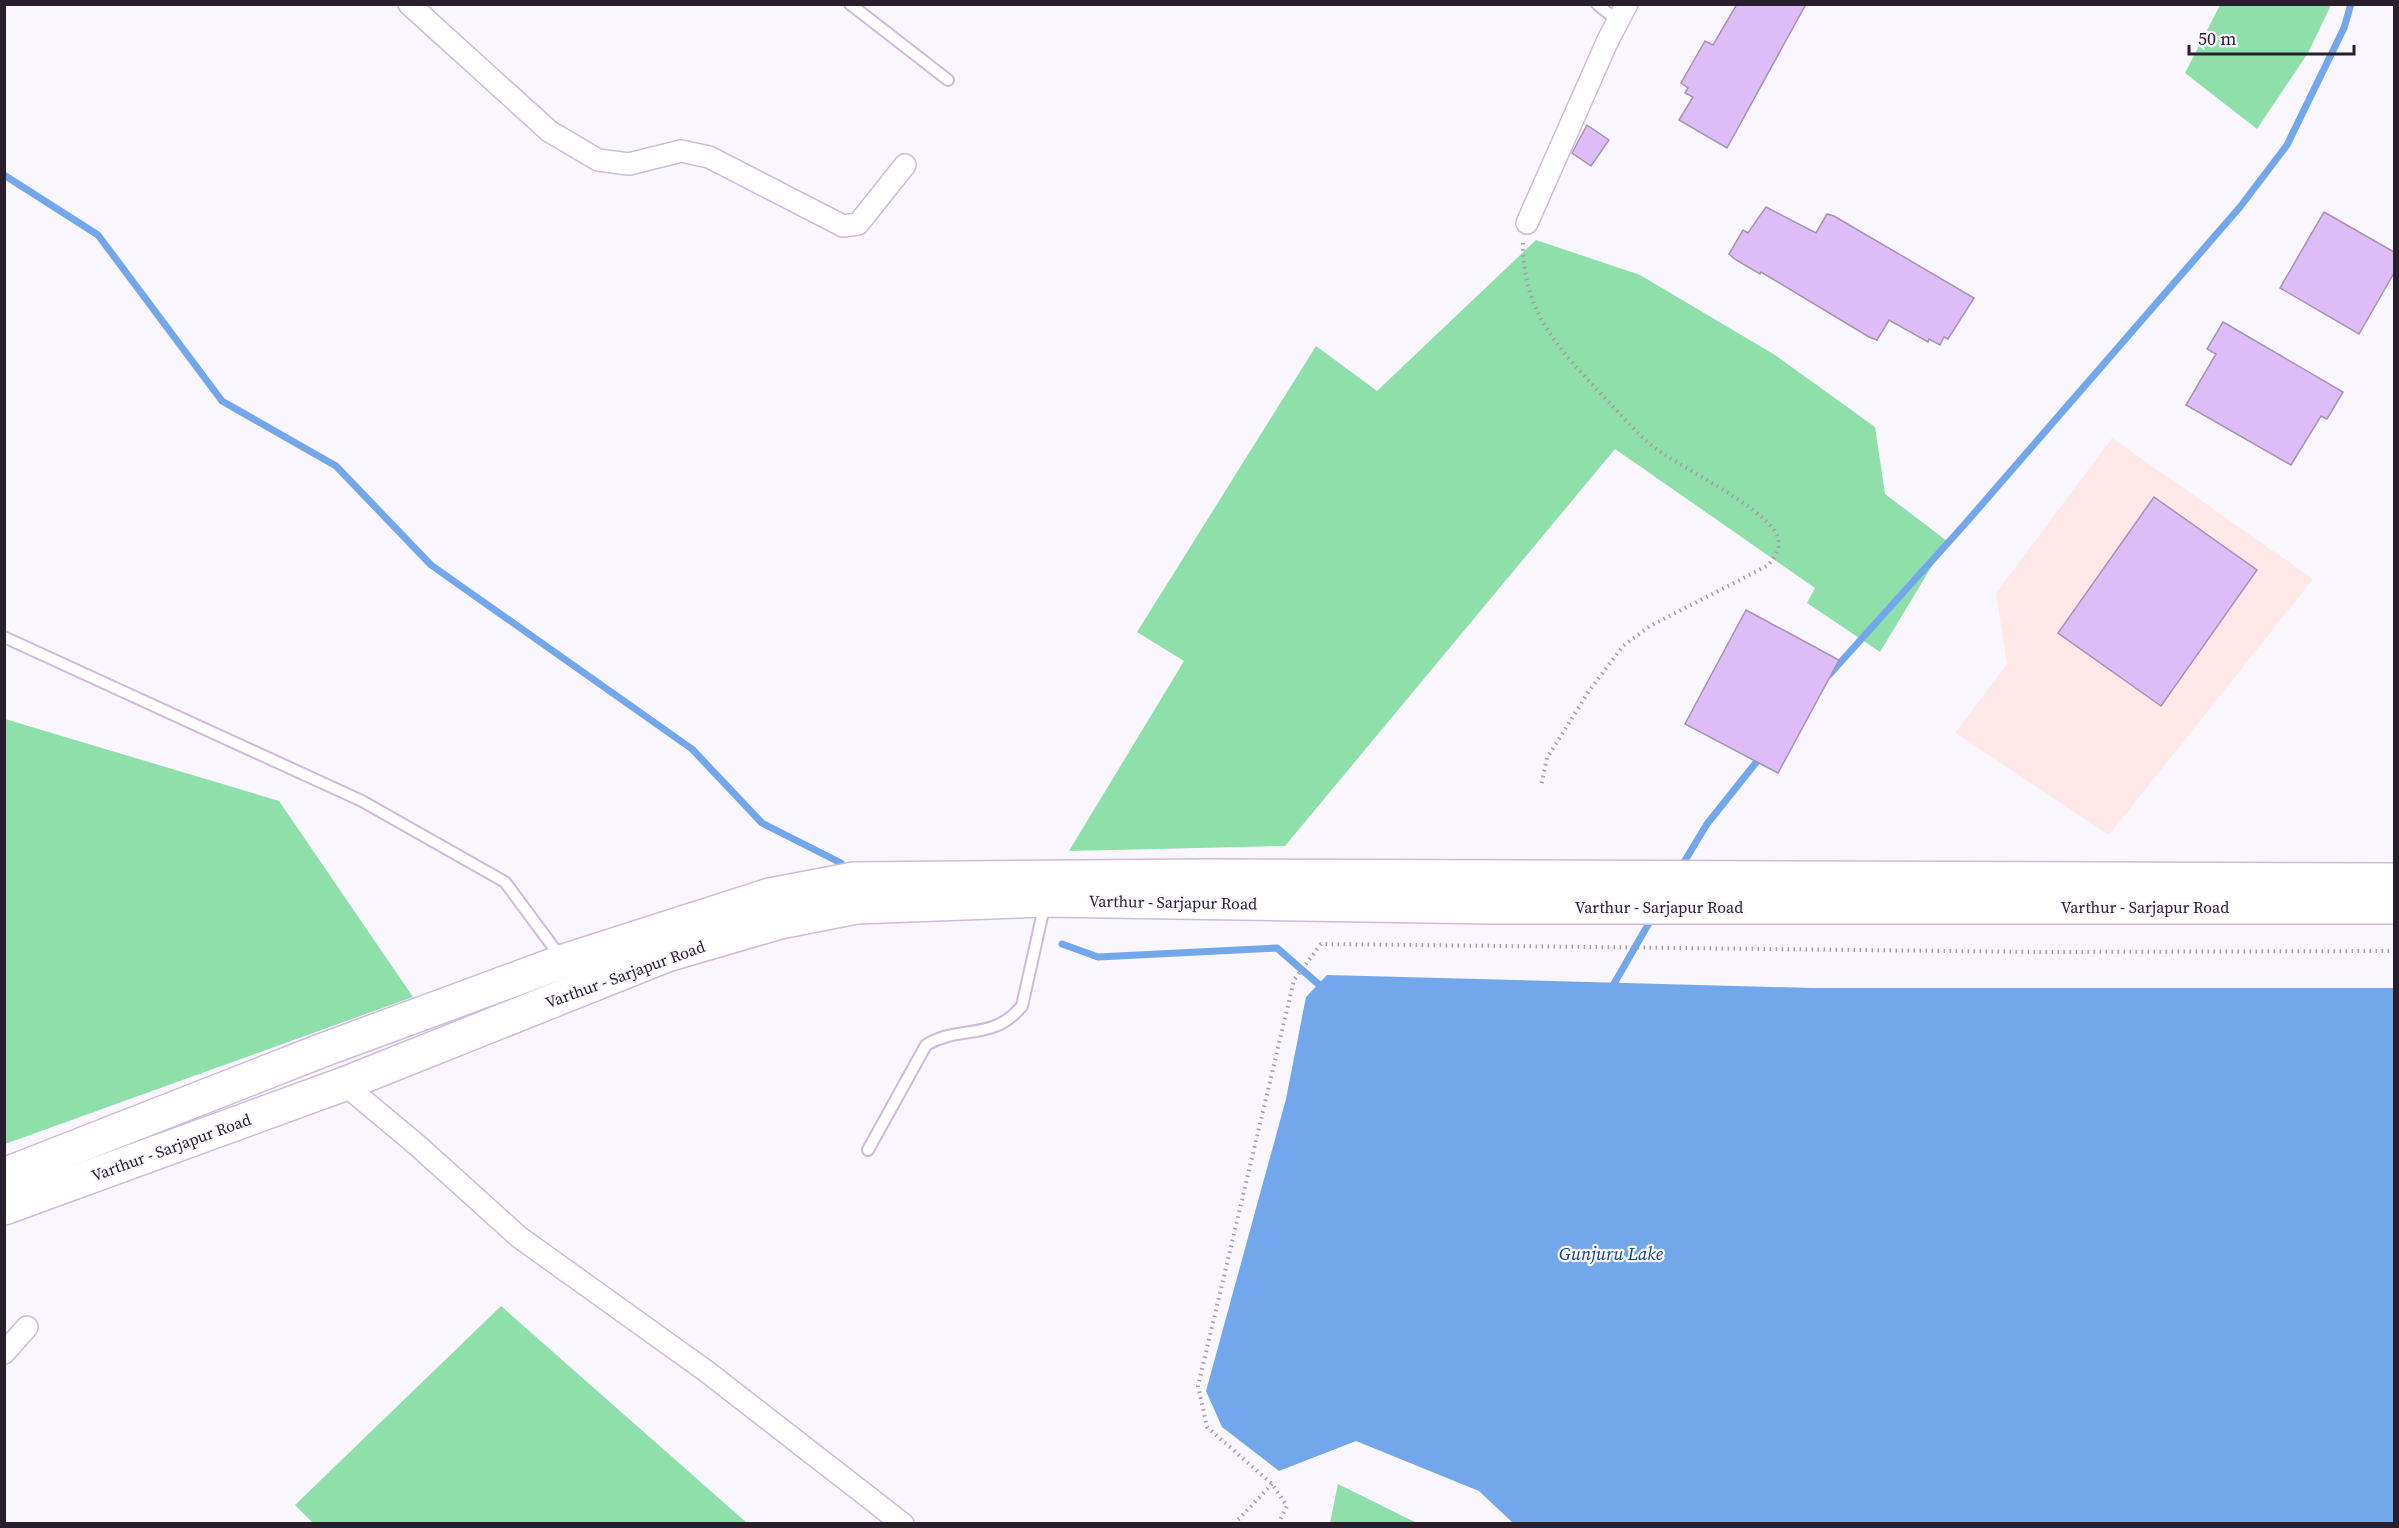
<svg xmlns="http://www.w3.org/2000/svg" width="2399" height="1528" viewBox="0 0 2399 1528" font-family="'Source Serif 4',serif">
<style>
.commercial{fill:#fee8e8}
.green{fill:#8edfaa}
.water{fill:#73a7eb}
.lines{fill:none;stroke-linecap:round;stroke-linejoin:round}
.stream{stroke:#73a7eb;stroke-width:7}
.building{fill:#debcf8;stroke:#a493b2;stroke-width:1.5}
.service-casing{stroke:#cdbbdb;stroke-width:14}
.minor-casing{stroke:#cdbbdb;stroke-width:24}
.primary-casing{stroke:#cdbbdb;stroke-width:36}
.path{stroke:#a29da6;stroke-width:4;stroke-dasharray:1.5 4.5;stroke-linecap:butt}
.service{stroke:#fff;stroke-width:10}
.minor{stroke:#fff;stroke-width:21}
.primary{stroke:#fff;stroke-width:33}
.labels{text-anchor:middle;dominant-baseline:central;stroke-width:4.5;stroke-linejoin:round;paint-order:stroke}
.street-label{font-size:16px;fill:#27202c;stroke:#faf6fd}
.water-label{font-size:18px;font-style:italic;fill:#0e427e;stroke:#faf6fd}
</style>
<rect width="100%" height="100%" fill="#faf6fd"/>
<path class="commercial" d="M2112 438 2313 579 2109 835 1955 733 2007 664 1996 593Z"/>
<g class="green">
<path d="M2220 5H2331L2308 53 2257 129 2185 73Z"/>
<path d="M1536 240 1640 275 1775 355 1875 427 1885 494 1947 541 1880 652 1807 603 1815 588 1615 449 1285 846 1069 851 1184 661 1137 632 1316 346 1377 391Z"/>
<path d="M5 719 279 801 413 997 5 1144Z"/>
<path d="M501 1306 747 1523H313L295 1505Z"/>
<path d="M1338 1484 1417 1523H1330Z"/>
</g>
<path class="water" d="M1327 975 1812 988H2394V1523H1513L1479 1491 1356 1441 1279 1471 1222 1427 1206 1391 1286 1099 1306 997Z"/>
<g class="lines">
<g class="stream">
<path d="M4 175 98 235 222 401 336 466 431 565 692 749 762 823 841 863"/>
<path d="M1829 675 1964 525 2240 207 2287 145 2344 28 2351 4"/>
<path d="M1681 867 1707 824 1762 755"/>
<path d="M1062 944 1098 957 1277 948 1324 989"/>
<path d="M1611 989 1653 916"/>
</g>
</g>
<g class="building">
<path d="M1737 4H1806L1727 148 1679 120 1693 97 1685 93 1688 88 1681 83 1705 41 1713 45Z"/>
<path d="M1587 125 1609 140 1591 166 1572 153Z"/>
<path d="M1766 207 1816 233 1827 214 1834 216 1974 298 1948 339 1944 337 1940 345 1929 339 1928 342 1889 320 1877 340 1869 337 1761 272 1760 274 1736 260 1729 254 1743 230 1748 233Z"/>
<path d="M2324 212 2394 252V273L2359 334 2280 288Z"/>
<path d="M2223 322 2343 392 2327 419 2321 416 2291 465 2186 405 2216 354 2207 349Z"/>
<path d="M2154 497 2257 570 2161 706 2058 633Z"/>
<path d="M1746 610 1839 660 1778 773 1685 724Z"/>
</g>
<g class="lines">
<defs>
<g id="service">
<path d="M850 4 948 80"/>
<path d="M1597 4 1618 21"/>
<path d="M4 637 362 801 505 882 562 959"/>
<path d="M868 1150 926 1045C961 1024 992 1042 1022 1006L1045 903"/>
</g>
<g id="minor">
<path d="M409 4 549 131 598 160 629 164 681 151 709 157 843 226 858 224 905 165"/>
<path d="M1527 223 1608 40 1627 4"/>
<path d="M344 1084 417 1145 519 1237 706 1371 903 1524"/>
<path d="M4 1353 27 1327"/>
</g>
<g id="primary">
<path d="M4 1175 323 1050 564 961 770 895 854 879 1206 876 2394 880"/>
<path d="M4 1208 344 1084 667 955 780 922 856 907 1045 900 1492 907H2394"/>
</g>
</defs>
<use href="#service" class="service-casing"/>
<use href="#minor" class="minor-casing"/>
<use href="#primary" class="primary-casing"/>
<g class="path">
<path d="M1523 243C1523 315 1561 351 1606 399 1624 418 1640 438 1662 453 1691 472 1755 504 1774 530 1784 543 1777 556 1767 566L1650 626 1623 646 1589 691 1547 758 1541 786"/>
<path d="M1234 1524 1272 1484"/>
<path d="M1278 1524 1287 1506 1272 1484 1207 1427 1198 1386 1294 980 1321 944 2039 952 2394 951"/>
</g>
<use href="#service" class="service"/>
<use href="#minor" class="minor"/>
<use href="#primary" class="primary"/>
</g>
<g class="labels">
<g class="street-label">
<text transform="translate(1173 902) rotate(1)">Varthur - Sarjapur Road</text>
<text x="1659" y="907">Varthur - Sarjapur Road</text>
<text x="2145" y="907">Varthur - Sarjapur Road</text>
<text transform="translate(625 974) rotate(-20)">Varthur - Sarjapur Road</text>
<text transform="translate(171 1147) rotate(-20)">Varthur - Sarjapur Road</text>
</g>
<g class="water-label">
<text x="1611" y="1253">Gunjuru Lake</text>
</g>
</g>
<rect width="2399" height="1528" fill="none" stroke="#27202c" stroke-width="12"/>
<path d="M2189 45v9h165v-9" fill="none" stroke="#27202c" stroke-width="3"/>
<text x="2198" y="45" font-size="18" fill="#27202c" stroke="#faf6fd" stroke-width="4.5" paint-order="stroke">50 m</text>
</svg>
